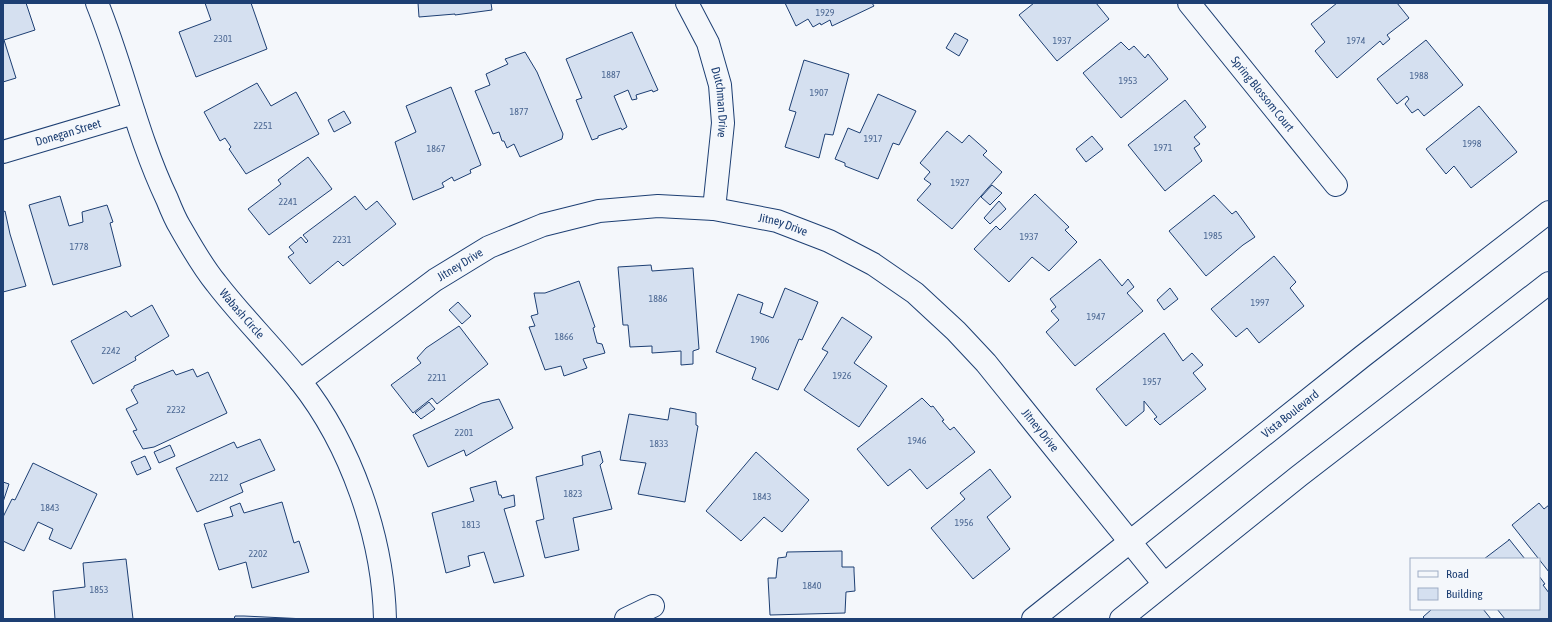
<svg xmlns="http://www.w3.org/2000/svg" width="1552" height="622" viewBox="0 0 1552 622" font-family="'Asap Condensed',sans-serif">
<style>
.building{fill:#d5e0f0;stroke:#1d3f73}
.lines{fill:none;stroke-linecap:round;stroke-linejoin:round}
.street-casing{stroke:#1d3f73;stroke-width:24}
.secondary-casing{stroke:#1d3f73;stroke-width:24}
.street{stroke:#f4f7fb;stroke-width:22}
.secondary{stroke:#f4f7fb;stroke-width:22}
.labels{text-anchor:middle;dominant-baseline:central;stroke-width:3;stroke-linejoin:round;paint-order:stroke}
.number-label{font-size:10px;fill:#4b6792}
.street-label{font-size:12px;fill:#1d3f73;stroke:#f4f7fb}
</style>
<rect width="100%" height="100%" fill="#f4f7fb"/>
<g class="building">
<path d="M3 3H26L35 30 4 40 16 78 3 82Z"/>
<path d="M205 3H251L267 49 196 77 179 32 211 20Z"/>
<path d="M418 3H491L492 10 455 15V14L419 17Z"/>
<path d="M785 3H872L874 6 832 26 830 20 821 25 820 23 813 27 808 19 796 26Z"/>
<path d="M1034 3H1096L1109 19 1057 61 1019 15Z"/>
<path d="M1337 3H1397L1409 18 1387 35 1390 39 1383 45 1380 41 1337 78 1315 51 1325 42 1311 24Z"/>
<path d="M632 32 658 90 653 92 652 90 636 95 637 99 632 100 628 90 614 96 627 127 622 130 621 128 598 136V138L592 140 576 100 582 98 566 59Z"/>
<path d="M955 33 968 40 959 56 946 48Z"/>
<path d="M1426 40 1463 85 1424 116 1418 109 1412 113 1405 104 1409 99 1407 96 1397 104 1377 79Z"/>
<path d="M1121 42 1129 50 1134 46 1145 58 1148 54 1168 79 1121 118 1083 73Z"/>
<path d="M525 52 537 72 563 134 562 139 520 157 514 144 507 148 504 141H502L499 132 493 134 475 91 490 85 486 74 508 64 505 59Z"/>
<path d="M804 60 849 74 833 135 825 134 819 158 785 147 796 112 789 110Z"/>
<path d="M257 83 271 106 296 92 319 134 246 174 229 149 231 147 225 138 220 141 204 112Z"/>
<path d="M451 87 481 165 470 170 471 173 454 181 452 177 442 183 444 187 413 200 395 142 416 132 406 106Z"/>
<path d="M878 94 916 111 899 145 893 143 878 179 845 166V163L835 159 848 128 860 133Z"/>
<path d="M1185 100 1206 127 1194 137 1200 144 1194 148 1202 161 1165 191 1128 145Z"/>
<path d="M1479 106 1517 152 1471 188 1454 166 1446 174 1426 149Z"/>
<path d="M344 111 351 123 334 132 328 120Z"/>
<path d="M947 131 962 143 969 135 987 151 983 155 1002 172 952 229 917 200 931 184 924 179 930 172 920 163Z"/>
<path d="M1092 136 1103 149 1086 162 1076 149Z"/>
<path d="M308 157 332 189 269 235 248 209 281 184 278 180Z"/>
<path d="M992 185 1002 193 990 205 981 197Z"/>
<path d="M1035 194 1069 227 1065 230 1077 242 1049 271 1032 257 1009 282 974 249 996 226 1000 230Z"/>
<path d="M1214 195 1232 214 1236 211 1255 237 1243 245 1206 276 1169 231Z"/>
<path d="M60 196 69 226 83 222 82 212 107 205 113 222 110 223 121 266 53 285 29 205Z"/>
<path d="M355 196 366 210 377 201 396 224 343 266 338 261 310 284 288 257 294 253 289 247 301 237 306 243 308 241 303 235Z"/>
<path d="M999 201 1006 209 990 224 984 218Z"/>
<path d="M5 211 10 234 26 286 3 292V212Z"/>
<path d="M1274 256 1296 282 1290 288 1304 306 1259 343 1247 328 1236 337 1211 309Z"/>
<path d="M1100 259 1122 286 1128 279 1134 287 1127 293 1143 311 1075 366 1046 332 1059 320 1051 311 1056 307 1050 299Z"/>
<path d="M651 265 652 271 693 268 699 349 693 351V364L681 365V351L652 353V346L630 347 628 325H623L618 267Z"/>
<path d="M579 281 595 327 593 328 597 343 602 344 605 353 583 359 587 368 564 376 561 366 545 370 529 327 535 326 531 316 538 314 534 293H545Z"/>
<path d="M785 288 818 302 802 340 799 339 778 390 752 379 756 368 716 352 738 294 763 303 760 313 773 318Z"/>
<path d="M1170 288 1178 299 1164 310 1157 300Z"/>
<path d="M458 302 471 316 462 324 449 310Z"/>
<path d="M152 305 169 336 135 357 136 360 93 384 71 341 126 311 131 317Z"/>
<path d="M842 317 872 337 854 363 887 386 859 427 804 390 828 352 822 349Z"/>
<path d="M459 326 488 364 437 404 432 398 413 413 391 385 421 363 417 358 426 348Z"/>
<path d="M1164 333 1183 361 1192 353 1203 365 1193 373 1206 389 1160 425 1154 419 1157 417 1144 401V411L1126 426 1096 389Z"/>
<path d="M193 369 197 377 208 372 227 413 154 447 143 449 133 431 137 430 126 409 138 403 131 390 134 388V386L173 370 176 375Z"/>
<path d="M922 398 931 407 933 406 944 420 942 421 950 430 954 427 975 452 927 489 910 469 888 486 857 449Z"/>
<path d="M499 399 513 428 466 456 464 450 428 467 413 435 482 403Z"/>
<path d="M429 402 435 409 421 419 415 413Z"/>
<path d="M670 408 696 413V425L698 426 685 502 638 494 646 463 620 460 629 414 668 420Z"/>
<path d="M260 439 275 470 240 484 243 492 197 512 176 468 234 442 237 448Z"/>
<path d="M170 445 175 456 159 463 154 452Z"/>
<path d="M600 451 603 462 600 465 612 509 573 518 579 550 545 558 536 521 544 519 536 477 583 465 582 456Z"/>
<path d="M756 452 809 500 782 532 764 517 741 541 706 511Z"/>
<path d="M145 456 151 469 137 475 131 462Z"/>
<path d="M33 463 97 494 71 549 49 539 53 529 38 522 24 551 3 541V517L12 499 15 500Z"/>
<path d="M990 469 1011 497 987 517 1010 549 973 579 931 528 965 499 960 493Z"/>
<path d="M496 481 499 495H501L502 498 514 495 515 506 504 509 524 576 494 583 484 552 468 556 470 566 446 573 432 513 474 501 470 488Z"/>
<path d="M3 482 9 484 3 502Z"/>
<path d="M282 502 294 543 299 541 309 572 252 588 246 562 219 570 204 524 233 516 230 507 240 503 244 513Z"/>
<path d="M1539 503 1544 509 1549 505V572L1512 525Z"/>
<path d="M1509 539 1525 559H1484L1509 540Z"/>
<path d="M842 551V567H854V571L855 591 846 592 845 613 770 615 768 578H776L778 558 786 557 787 552Z"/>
<path d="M126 559 133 619H55L53 591 85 587 83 563Z"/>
<path d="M1539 576 1545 584 1543 585 1549 593V619H1505L1497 609H1539Z"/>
<path d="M1432 609H1483L1491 619H1425L1423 617Z"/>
<path d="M235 616H244L306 619H234Z"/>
</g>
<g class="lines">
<defs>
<g id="street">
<path id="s1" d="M97 3C123 67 137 136 167 199 171 209 175 219 180 227 191 246 202 266 216 283 242 317 273 347 300 381 351 445 383 537 385 619"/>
<path id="s2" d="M687 3 708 43 720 85 723 123 714 209"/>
<path id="s3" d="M1189 3 1336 185"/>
<path id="s4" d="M3 152 134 113"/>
<path id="s5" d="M300 381 435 280 489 247 543 225 599 211 658 206 714 209 777 221 829 241 873 264 915 293 956 331 986 363 1164 584"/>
<path d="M626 619 653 606"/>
</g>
<g id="secondary">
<path id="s6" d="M1033 619 1363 356 1549 212"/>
<path d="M1121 619 1299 476 1549 283"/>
</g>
</defs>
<use href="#street" class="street-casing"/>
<use href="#secondary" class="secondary-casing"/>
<use href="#street" class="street"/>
<use href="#secondary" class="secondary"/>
</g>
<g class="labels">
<g class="number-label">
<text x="825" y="12">1929</text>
<text x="223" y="38">2301</text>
<text x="1062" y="40">1937</text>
<text x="1356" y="40">1974</text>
<text x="611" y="74">1887</text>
<text x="1419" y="75">1988</text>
<text x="1128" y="80">1953</text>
<text x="819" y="92">1907</text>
<text x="519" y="111">1877</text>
<text x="263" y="125">2251</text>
<text x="873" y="138">1917</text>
<text x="1472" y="143">1998</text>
<text x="1163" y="147">1971</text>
<text x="436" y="148">1867</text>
<text x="960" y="182">1927</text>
<text x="288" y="201">2241</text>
<text x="1213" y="235">1985</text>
<text x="1029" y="236">1937</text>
<text x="342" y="239">2231</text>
<text x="79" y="246">1778</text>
<text x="658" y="298">1886</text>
<text x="1260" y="302">1997</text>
<text x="1096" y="316">1947</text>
<text x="564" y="336">1866</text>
<text x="760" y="339">1906</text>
<text x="111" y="350">2242</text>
<text x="842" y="375">1926</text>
<text x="437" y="377">2211</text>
<text x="1152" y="381">1957</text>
<text x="176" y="409">2232</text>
<text x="464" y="432">2201</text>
<text x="917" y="440">1946</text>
<text x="659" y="443">1833</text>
<text x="219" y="477">2212</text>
<text x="573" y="493">1823</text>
<text x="762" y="496">1843</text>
<text x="50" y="507">1843</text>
<text x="964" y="522">1956</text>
<text x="471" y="524">1813</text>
<text x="258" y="553">2202</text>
<text x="812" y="585">1840</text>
<text x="99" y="589">1853</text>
</g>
<g class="street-label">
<text stroke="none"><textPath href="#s3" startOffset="117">Spring Blossom Court</textPath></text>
<text stroke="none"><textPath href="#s2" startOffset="106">Dutchman Drive</textPath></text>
<text stroke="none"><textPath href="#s4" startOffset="68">Donegan Street</textPath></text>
<text stroke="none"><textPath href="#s5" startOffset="534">Jitney Drive</textPath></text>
<text stroke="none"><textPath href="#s5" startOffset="198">Jitney Drive</textPath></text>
<text stroke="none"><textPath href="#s1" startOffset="346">Wabash Circle</textPath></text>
<text stroke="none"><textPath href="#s6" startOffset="329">Vista Boulevard</textPath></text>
<text stroke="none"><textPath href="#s5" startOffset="870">Jitney Drive</textPath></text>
</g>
</g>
<rect width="1552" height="622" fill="none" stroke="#1d3f73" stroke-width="8"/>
<rect x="1410" y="558" width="130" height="52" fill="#f4f7fb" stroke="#9eadc5"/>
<rect x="1418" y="571" width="20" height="6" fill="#f4f7fb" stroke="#9eadc5"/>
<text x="1446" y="578" font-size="12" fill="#1d3f73">Road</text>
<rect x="1418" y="588" width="20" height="12" fill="#d5e0f0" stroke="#9eadc5"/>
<text x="1446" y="598" font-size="12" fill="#1d3f73">Building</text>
</svg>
